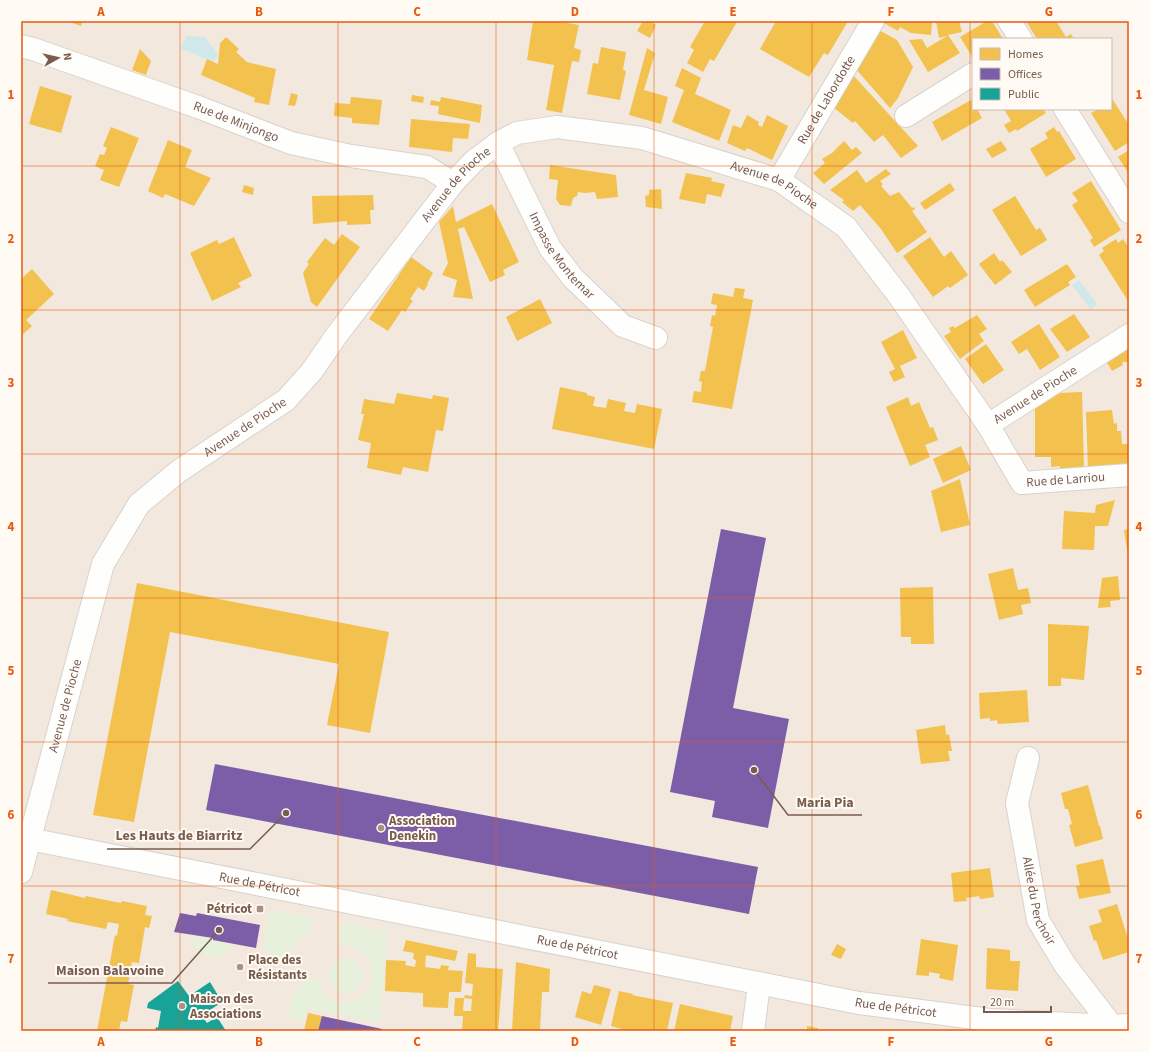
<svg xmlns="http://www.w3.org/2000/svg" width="1150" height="1052" viewBox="0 0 1150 1052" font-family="'Source Sans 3',sans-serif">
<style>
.residential{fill:#f2e8de;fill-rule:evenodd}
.green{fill:#e7f0db}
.water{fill:#d0e8ea}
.homes{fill:#f2c14e}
.offices{fill:#7b5ea7}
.public{fill:#17a398}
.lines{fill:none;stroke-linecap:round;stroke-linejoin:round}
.minor-casing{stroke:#d9d2cd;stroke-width:24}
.minor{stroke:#fefefd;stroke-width:22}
.grid{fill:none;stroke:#e8590c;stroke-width:1;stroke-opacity:0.55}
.poi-dot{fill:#a69287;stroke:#fffaf3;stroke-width:1.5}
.labels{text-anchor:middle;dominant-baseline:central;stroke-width:4;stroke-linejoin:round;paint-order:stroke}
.street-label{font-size:13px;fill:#795c4e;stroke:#fffaf3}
.poi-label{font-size:13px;font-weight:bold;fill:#795c4e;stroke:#fffaf3;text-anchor:start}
.leader{fill:none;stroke:#795c4e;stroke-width:1.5}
.callout-dot{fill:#795c4e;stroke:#fffaf3;stroke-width:1.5}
.callout-label{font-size:14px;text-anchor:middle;font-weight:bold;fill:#795c4e;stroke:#fffaf3;stroke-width:4;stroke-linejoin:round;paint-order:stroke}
.neatline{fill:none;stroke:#e8590c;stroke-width:1.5}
.grid-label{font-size:13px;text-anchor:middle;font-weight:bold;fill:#e8590c}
</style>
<rect width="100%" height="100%" fill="#f9f5f0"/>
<path class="residential" d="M21 21H1129V1031H21ZM973 39H1111V109H973Z"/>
<g class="green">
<path d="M270 910 316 918C307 937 293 949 275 960H273L263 946Z"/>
<path d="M343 923 389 932 380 1021 308 1009 305 1020 288 1017C292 997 294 980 319 978 320 983 321 989 324 993 333 1006 353 1005 363 995 374 985 374 965 364 955 354 946 353 946 339 945L338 935Z"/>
<path d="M193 936 232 944C230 947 228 951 226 953 218 960 202 956 196 949 193 945 193 940 193 936Z"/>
<circle cx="346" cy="976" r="17"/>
</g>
<g class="water">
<path d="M187 36 205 37 218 55 213 62 180 48Z"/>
<path d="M1079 280 1097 304 1091 310 1072 285Z"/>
</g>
<g class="homes">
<path d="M67 21H82L81 26Z"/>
<path d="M533 21H556L579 25 574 48 581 50 579 62 572 61 562 113 546 110 554 65 527 60Z"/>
<path d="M643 21H648L656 25 650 38 637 31Z"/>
<path d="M705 21 737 22 714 61 710 59 703 72 687 63 694 50 690 47Z"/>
<path d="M776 21H848L828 55 824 53 809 77 760 49Z"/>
<path d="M885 21H923L932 22 931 35 911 33 900 27 898 31 884 23Z"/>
<path d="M936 21H959L962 32 948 35 960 53 928 72 909 40 922 39 927 48 947 36 939 38Z"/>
<path d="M987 21H992L1003 39H973V58L960 37Z"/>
<path d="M1026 21H1056L1066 37 1071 34 1074 39H1037Z"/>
<path d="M877 29 897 40 913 67 898 98 890 108 855 68Z"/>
<path d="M226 37 239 49 236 52 247 62 276 69 269 105 254 102 255 98 201 75 207 59 218 64 220 43Z"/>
<path d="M601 47 626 52 623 70 626 71 620 100 587 94 593 63 598 64Z"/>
<path d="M647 48 655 53 644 90 668 97 661 124 629 115Z"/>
<path d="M140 49 151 61 146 75 132 70Z"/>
<path d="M682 68 701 78 695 94 731 110 719 141 672 122 684 90 675 86Z"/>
<path d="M852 74 918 146 901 158 883 135 874 142 855 121 853 123 833 107Z"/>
<path d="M40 86 72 96 61 133 29 124Z"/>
<path d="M291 93 298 95 295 106 288 105Z"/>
<path d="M412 95 424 97 423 103 411 101Z"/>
<path d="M351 97 382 100 379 125 352 123V118L334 116 335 103 350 104Z"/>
<path d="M441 97 482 105 480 123 438 114 439 106 430 105 431 100 440 102Z"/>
<path d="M971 100 973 102V109H977L982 118 942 141 932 122Z"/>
<path d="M1113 100 1129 125V142L1115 151 1091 113 1098 109H1111V101Z"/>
<path d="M1004 109H1043L1046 113 1017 131 1016 129 1009 133 1004 125 1011 121Z"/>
<path d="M747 115 759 122 758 125 762 127 767 115 788 126 772 160 747 148 745 151 727 143 733 125 741 128Z"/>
<path d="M411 119 470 124 468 139 453 138 452 152 409 147Z"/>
<path d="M111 127 139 138 119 187 100 180 104 170 95 166 100 154 104 155 107 148 103 146Z"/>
<path d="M1054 127 1057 132 1059 131 1076 159 1046 177 1030 149 1048 138 1045 133Z"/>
<path d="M168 140 192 150 185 167 211 178 194 206 165 194 163 198 148 191Z"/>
<path d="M844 141 852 150 856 147 862 153 824 184 813 173 825 163 822 159 832 153Z"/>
<path d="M1001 141 1007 150 992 158 986 149Z"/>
<path d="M1129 150V174L1118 157Z"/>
<path d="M550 165 616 175 618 197 597 199 595 192 585 193 578 192 577 196 573 198 571 206 560 205 556 199 558 180 549 179Z"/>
<path d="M886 169 891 174 880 181 883 184 881 186 890 196 899 192 912 208 914 207 915 209 912 211 927 232 897 253 881 229 860 205 853 211 842 202 844 200 830 190 857 170 866 183Z"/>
<path d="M686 173 712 178 711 181 725 184 721 197 707 194 705 204 679 199Z"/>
<path d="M1091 181 1121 230 1094 247 1090 240 1093 238 1072 205 1078 201 1072 193Z"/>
<path d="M950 183 955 190 925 210 920 203Z"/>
<path d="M244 185 254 188 253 195 242 192Z"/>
<path d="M661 189 662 209 646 207 645 196 649 195V190Z"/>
<path d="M373 195 374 210H370L371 224 347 225V221L313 224 312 196Z"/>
<path d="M1015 196 1036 230 1040 228 1047 240 1021 256 992 210Z"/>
<path d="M492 204 519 262 503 270 505 275 490 282 464 227 458 229 473 299 453 297 457 280 442 275 448 263 439 222 453 206 456 222Z"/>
<path d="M342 234 360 247 317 307 311 302 303 273 309 264 307 262 325 238 334 245Z"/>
<path d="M234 237 252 276 238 283 241 287 212 301 190 253 217 240 219 244Z"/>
<path d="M930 237 944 257 951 251 968 275 950 288 948 286 933 297 903 256Z"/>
<path d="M1116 239 1118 243 1123 239 1129 248V300L1128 301 1099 255 1104 251 1102 248Z"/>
<path d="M994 253 1000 262 1002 260 1012 272 995 285 979 264Z"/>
<path d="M411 257 433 273 427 284H428L424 291 418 287 410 299 413 301 405 312 402 310 388 331 369 319Z"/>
<path d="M1067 264 1076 277 1068 282 1070 285 1035 307 1024 290Z"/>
<path d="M32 269 54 294 26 320 32 326 21 336V279Z"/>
<path d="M735 288 745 289 743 298 753 300 732 409 692 402 694 391 701 392 702 382 699 381 701 371H705L713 327 710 326 712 315 715 316 717 305 711 304 713 293 733 297Z"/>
<path d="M540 299 552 323 517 341 506 317Z"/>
<path d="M1074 314 1090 337 1067 352 1050 329Z"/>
<path d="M977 315 987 329 979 334 984 341 960 359 944 336 951 332 949 328 953 326 955 328Z"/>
<path d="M1039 324 1060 357 1040 370 1027 349 1019 354 1011 342Z"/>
<path d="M903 330 917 358 900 366 905 377 894 382 889 372 895 369 881 342Z"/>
<path d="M986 344 1004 370 983 384 965 359Z"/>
<path d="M1129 345V362H1122L1123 365 1112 371 1106 361Z"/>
<path d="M560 387 587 393V395L595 397 593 406 606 408 608 399 626 403 624 411 635 413 637 404 662 409 654 449 552 429Z"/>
<path d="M1082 392 1084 469 1059 470 1060 466 1051 467V457H1035V408L1058 393Z"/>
<path d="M397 393 432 399 433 395 449 398 443 431 436 430 428 472 403 467 401 475 367 468 371 443 358 440 364 414H361L364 399 394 404Z"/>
<path d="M908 397 911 406 919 402 930 428 933 427 938 440 925 445 930 457 910 466 886 407Z"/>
<path d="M1112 410 1114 424 1117 423V431H1121L1122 444H1129V465L1088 469 1086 412Z"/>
<path d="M961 446 971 470 943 483 933 459Z"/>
<path d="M960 479 970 525 941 532 931 491Z"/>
<path d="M1115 500 1108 526H1095L1094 550 1062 549 1064 511 1095 513 1096 505Z"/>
<path d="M1129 529V556H1128L1124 530Z"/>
<path d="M1013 568 1018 590 1028 588 1031 603 1021 605 1023 614 999 620 988 574Z"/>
<path d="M1118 576 1120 600 1110 601 1111 607 1098 608 1102 578Z"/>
<path d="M137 583 389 632 370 733 327 725 339 664 170 632 134 822 93 815Z"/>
<path d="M933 587 934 644H911V637H901L900 588Z"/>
<path d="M1048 624 1089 626 1084 680 1061 678V686H1048Z"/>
<path d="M1027 690 1029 722 998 724 997 720 990 721V718L980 719 979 693Z"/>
<path d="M945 725 946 735 949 734 952 751H948L950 761 921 764 916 730Z"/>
<path d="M1088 785 1099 826H1100L1103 839 1075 847 1069 825 1072 824 1068 809H1065L1061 793Z"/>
<path d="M1103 859 1111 893 1079 899 1076 886H1080L1076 865Z"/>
<path d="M990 868 994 897 980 899 979 896 966 898 967 901 954 902 951 873Z"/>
<path d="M51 890 85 898 86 896 121 903 122 901 147 906 145 915 152 916 149 928 145 927 139 963 132 962 128 984 134 985 127 1022 121 1021 119 1031H97L115 935 117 936 119 924 108 922 106 929 67 921 68 919 46 914Z"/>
<path d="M1117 904 1129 942V952L1103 960 1096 940 1094 941 1089 926 1102 922 1098 910Z"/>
<path d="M921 939 958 945 953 981 939 978 940 974 929 972V976L916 975Z"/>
<path d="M406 940 458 951 455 961 426 955 425 967 440 969 441 965 449 966 448 970 463 971 461 992H449L448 1008 423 1007V993L385 991 386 960 406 961 405 965 415 967 416 960 413 959 414 953 403 951Z"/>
<path d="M837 944 846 949 841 959 831 955Z"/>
<path d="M987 948 1010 950V961H1020L1018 991 986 989Z"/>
<path d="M468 953 476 954V967L503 969 498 1031H462L463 1016H454L455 998H464L463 1011H471L472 999 464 998 465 995 472 996 473 984 465 983Z"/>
<path d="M516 962 550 969 549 992H542L540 1031H512Z"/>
<path d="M594 985 611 989 601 1025 575 1017 582 991 591 994Z"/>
<path d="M619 991 633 994 632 995 673 1003 667 1031H629L611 1026Z"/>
<path d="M680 1004 733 1016 730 1031H674Z"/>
<path d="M308 1013 322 1016 318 1031H304Z"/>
<path d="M807 1026 818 1028V1031H807Z"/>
</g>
<g class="offices">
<path d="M721 529 766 538 733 708 789 719 768 828 712 817 715 801 670 792Z"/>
<path d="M215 764 758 867 749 914 206 810Z"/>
<path d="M180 913 196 916 197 913 260 925 256 948 213 940V938L174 932Z"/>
<path d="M322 1016 382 1029V1031H318Z"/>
</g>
<path class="public" d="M178 981 189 996 210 982 222 1002 204 1014 203 1018 207 1023 217 1017 226 1031H155L156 1027 158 1028 161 1011 147 1008 148 1003Z"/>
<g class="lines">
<defs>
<g id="minor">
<path d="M1009 21 1021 39"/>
<path id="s1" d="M21 46 33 49 198 107 291 143 351 156 427 167 453 183"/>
<path d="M1065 109 1129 212"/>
<path d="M906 116 973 74"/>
<path id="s2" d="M498 143 550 248 573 278 623 326 656 338"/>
<path id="s3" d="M779 180 873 21"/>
<path id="s4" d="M988 425 1022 483 1129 475"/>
<path id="s5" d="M1028 758 1017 803 1038 920 1065 965 1112 1026"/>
<path id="s6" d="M29 839 859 1003 990 1020 1112 1026 1129 1025"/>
<path id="s7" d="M21 872 103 564 139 504 179 471 286 400 312 371 336 336 453 183 474 161 498 143 517 133 557 127 642 138 779 180 846 227 899 296 988 425 1129 335"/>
<path d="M753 1031 759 984"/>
</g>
</defs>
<use href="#minor" class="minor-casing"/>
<use href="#minor" class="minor"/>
</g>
<path class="grid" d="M180 21V1031M338 21V1031M496 21V1031M654 21V1031M812 21V1031M970 21V1031M21 166H1129M21 310H1129M21 454H1129M21 598H1129M21 742H1129M21 886H1129"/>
<g class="poi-dot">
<circle cx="381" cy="828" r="4"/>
<rect x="256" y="905" width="8" height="8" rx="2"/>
<circle cx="240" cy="967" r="4"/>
<circle cx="182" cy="1006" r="4"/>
</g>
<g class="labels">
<g class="street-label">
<text stroke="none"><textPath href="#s3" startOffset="93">Rue de Labordotte</textPath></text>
<text stroke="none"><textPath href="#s1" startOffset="228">Rue de Minjongo</textPath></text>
<text stroke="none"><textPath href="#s7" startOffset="844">Avenue de Pioche</textPath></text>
<text stroke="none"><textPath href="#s7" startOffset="1192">Avenue de Pioche</textPath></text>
<text stroke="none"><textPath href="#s2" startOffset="130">Impasse Montemar</textPath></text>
<text stroke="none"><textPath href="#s7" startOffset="1576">Avenue de Pioche</textPath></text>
<text stroke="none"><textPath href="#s7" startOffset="520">Avenue de Pioche</textPath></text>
<text stroke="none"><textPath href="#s4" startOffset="111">Rue de Larriou</textPath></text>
<text stroke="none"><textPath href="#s7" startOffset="172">Avenue de Pioche</textPath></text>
<text stroke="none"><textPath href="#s6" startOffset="235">Rue de Pétricot</textPath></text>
<text stroke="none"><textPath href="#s5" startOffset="147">Allée du Perchoir</textPath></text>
<text stroke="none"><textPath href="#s6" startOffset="559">Rue de Pétricot</textPath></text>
<text stroke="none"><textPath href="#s6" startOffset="883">Rue de Pétricot</textPath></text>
</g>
<g class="poi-label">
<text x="389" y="821">Association<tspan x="389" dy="15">Denekin</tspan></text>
<text x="252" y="909" text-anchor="end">Pétricot</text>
<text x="248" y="960">Place des<tspan x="248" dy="15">Résistants</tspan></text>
<text x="190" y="999">Maison des<tspan x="190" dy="15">Associations</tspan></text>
</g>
</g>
<path class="leader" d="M754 770L788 815H862M286 813L250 849H107M219 930L172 983H48"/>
<g class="callout-dot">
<circle cx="754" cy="770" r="4"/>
<circle cx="286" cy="813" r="4"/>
<circle cx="219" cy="930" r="4"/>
</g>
<g class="callout-label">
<text x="825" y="807">Maria Pia</text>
<text x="179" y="840">Les Hauts de Biarritz</text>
<text x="110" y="975">Maison Balavoine</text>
</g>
<rect width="1150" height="1052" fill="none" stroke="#fffaf3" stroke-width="44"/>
<rect x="972" y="38" width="140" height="72" fill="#fffaf3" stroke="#c9bbb1"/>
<rect x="980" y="48" width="20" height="12" fill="#f2c14e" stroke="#c9bbb1"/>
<text x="1008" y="58" font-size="12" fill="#795c4e">Homes</text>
<rect x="980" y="68" width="20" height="12" fill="#7b5ea7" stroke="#c9bbb1"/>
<text x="1008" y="78" font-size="12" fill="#795c4e">Offices</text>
<rect x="980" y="88" width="20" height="12" fill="#17a398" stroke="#c9bbb1"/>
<text x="1008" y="98" font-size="12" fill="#795c4e">Public</text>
<g transform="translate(58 58) rotate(82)" stroke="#fffaf3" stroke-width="3" paint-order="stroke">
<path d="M0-3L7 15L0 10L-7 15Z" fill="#795c4e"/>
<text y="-6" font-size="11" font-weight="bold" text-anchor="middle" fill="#795c4e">N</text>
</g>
<path d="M984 1006v6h67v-6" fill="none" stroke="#795c4e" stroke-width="2"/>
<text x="990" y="1006" font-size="12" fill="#795c4e" stroke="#fffaf3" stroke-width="3" paint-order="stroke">20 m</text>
<rect x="22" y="22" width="1106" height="1008" class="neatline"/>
<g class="grid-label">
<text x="101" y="16">A</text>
<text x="259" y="16">B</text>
<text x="417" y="16">C</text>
<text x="575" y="16">D</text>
<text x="733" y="16">E</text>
<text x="891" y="16">F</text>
<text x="1049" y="16">G</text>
<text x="11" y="99">1</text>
<text x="1139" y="99">1</text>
<text x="11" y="243">2</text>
<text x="1139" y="243">2</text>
<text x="11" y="387">3</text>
<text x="1139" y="387">3</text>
<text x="11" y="531">4</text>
<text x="1139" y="531">4</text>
<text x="11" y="675">5</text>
<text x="1139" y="675">5</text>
<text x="11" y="819">6</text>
<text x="1139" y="819">6</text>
<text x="11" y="963">7</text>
<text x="1139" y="963">7</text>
<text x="101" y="1046">A</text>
<text x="259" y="1046">B</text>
<text x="417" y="1046">C</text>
<text x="575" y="1046">D</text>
<text x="733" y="1046">E</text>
<text x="891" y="1046">F</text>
<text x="1049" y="1046">G</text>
</g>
</svg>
